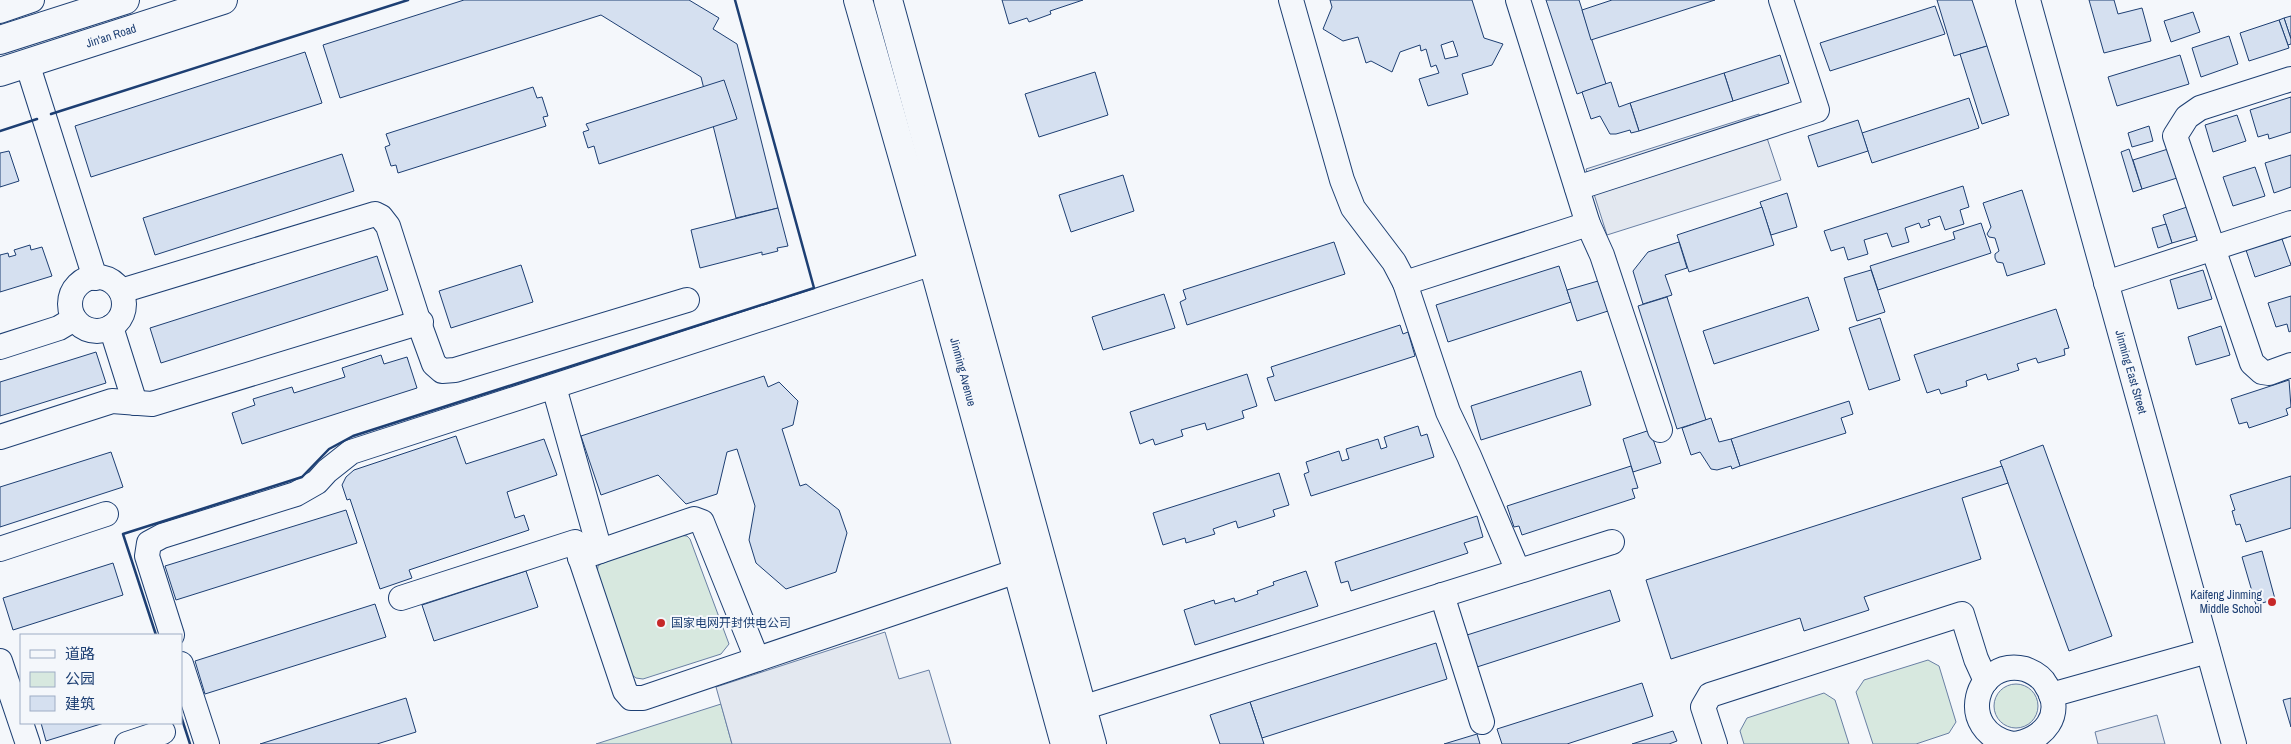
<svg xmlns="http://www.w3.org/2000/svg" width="2291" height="744" viewBox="0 0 2291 744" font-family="'Archivo Narrow','Noto Sans SC',sans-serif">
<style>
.green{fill:#d7e8df;stroke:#687fa3}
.parking{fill:#e3e8f0;stroke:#687fa3}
.building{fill:#d5e0f0;stroke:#1d3f73;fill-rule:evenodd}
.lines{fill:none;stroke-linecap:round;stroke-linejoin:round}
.minor-casing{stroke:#1d3f73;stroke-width:26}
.major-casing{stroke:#1d3f73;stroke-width:30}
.minor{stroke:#f4f7fb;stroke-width:24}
.major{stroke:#f4f7fb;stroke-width:28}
.wall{stroke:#1d3f73;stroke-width:2.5}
.poi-dot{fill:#c62828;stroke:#f4f7fb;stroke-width:2}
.labels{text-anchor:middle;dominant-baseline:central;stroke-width:4;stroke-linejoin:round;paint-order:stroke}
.street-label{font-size:12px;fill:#1d3f73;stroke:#f4f7fb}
.poi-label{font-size:12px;fill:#1d3f73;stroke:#f4f7fb;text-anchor:end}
</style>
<rect width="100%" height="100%" fill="#f4f7fb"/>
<g class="green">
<path d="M678 535 687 536 690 539 729 644 721 654 643 679 636 678 631 674 597 575 598 566 606 560Z"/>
<path d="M1928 660 1939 666 1956 722 1949 733 1916 744H1873L1856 692 1864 680Z"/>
<circle cx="2016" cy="706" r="22"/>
<path d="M1824 693 1835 700 1849 744H1744L1740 731 1747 718Z"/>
<path d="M721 704 732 744H596Z"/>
</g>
<g class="parking">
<path d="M1759 114 1781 180 1607 235 1586 169Z"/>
<path d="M885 632 899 679 929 670 951 744H732L716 687Z"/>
<path d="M2157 715 2165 744H2098L2095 732Z"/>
</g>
<g class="building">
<path d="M464 0H689L719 18 713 29 737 44 778 208 736 218 701 77 601 15 340 98 323 45Z"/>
<path d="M1002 0H1083L1050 11 1051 14 1029 22 1027 18 1009 24Z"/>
<path d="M1330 0H1472L1484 38 1503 44 1492 65 1462 74 1468 94 1428 106 1419 79 1439 73 1436 65 1431 67 1426 49 1421 51 1420 45 1400 52 1392 72 1371 61 1366 63 1358 37 1343 41 1323 29 1332 7ZM1453 41 1458 56 1445 59 1441 45Z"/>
<path d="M1546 0H1579L1606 84 1577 94Z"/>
<path d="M1612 0H1715L1591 40 1582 10Z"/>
<path d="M1937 0H1972L1987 46 1954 56Z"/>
<path d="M2089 0H2114L2118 14 2142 8 2151 41 2104 53Z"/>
<path d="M1935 6 1945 34 1830 71 1820 43Z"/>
<path d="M2193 12 2200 32 2171 42 2164 21Z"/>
<path d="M2291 16V39L2284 18Z"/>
<path d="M2284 18 2291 39V44L2288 45 2279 20Z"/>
<path d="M2279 20 2289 48 2249 61 2240 33Z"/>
<path d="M2229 36 2238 64 2201 77 2192 48Z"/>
<path d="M1987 46 2009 115 1982 124 1960 54Z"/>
<path d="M305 52 322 103 91 177 75 126Z"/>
<path d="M1780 55 1789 83 1733 101 1724 73Z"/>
<path d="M2180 55 2189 84 2117 106 2108 77Z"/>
<path d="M1095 72 1108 115 1039 137 1025 94Z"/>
<path d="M1724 73 1733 101 1639 131 1630 103Z"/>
<path d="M724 80 737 119 599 164 594 146 588 148 583 132 589 130 586 124Z"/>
<path d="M1611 82 1619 107 1630 103 1639 131 1631 133 1630 130 1616 134H1610L1600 116 1591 119 1582 92Z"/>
<path d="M533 87 537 98 542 97 548 116 543 117 546 126 398 173 396 165 391 166 385 147 390 145 386 134Z"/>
<path d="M2291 97V132L2269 139 2268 134 2258 137 2250 110Z"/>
<path d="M1969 98 1979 128 1872 163 1862 133Z"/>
<path d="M2237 115 2246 141 2213 152 2205 125Z"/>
<path d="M1858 120 1868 151 1818 167 1808 136Z"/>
<path d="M2149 126 2153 141 2132 147 2128 133Z"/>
<path d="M2129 149 2142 189 2133 192 2121 152Z"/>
<path d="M2168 149 2177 178 2142 189 2133 160Z"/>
<path d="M9 151 19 181 0 187V153Z"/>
<path d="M342 154 354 191 155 255 143 218Z"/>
<path d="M2291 155V187L2274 193 2265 163Z"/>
<path d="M2255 167 2265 196 2233 206 2223 177Z"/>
<path d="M1123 175 1134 211 1071 232 1059 195Z"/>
<path d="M1963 186 1969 207 1960 210 1964 224 1945 230 1940 216 1928 220 1930 225 1921 228 1919 223 1905 228 1909 242 1892 247 1887 233 1864 240 1868 254 1848 260 1844 247 1831 251 1824 231Z"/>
<path d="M2022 190 2045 264 2007 276 2003 263 1997 262 1995 258V254L1999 251 1995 238 1989 237 1987 234 1991 227 1983 203Z"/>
<path d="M1787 193 1797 227 1771 235 1760 202Z"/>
<path d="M1762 207 1774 245 1689 272 1677 235Z"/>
<path d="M2187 207 2196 236 2172 243 2163 215Z"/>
<path d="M778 208 788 246 777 248 778 251 762 255V252L700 268 691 230Z"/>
<path d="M1981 223 1991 253 1878 290 1870 266 1955 239 1953 232Z"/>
<path d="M2166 224 2172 243 2158 248 2152 228Z"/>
<path d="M2282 239 2291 265 2255 277 2246 250Z"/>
<path d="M1334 242 1345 274 1187 325 1180 302 1186 299 1183 290Z"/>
<path d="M1679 242 1687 268 1665 275 1672 295 1643 304 1633 271 1648 252Z"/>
<path d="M30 245 31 250 42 247 52 276 0 292V255L8 253 9 257 16 255 14 250Z"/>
<path d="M377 256 388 290 161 363 150 328Z"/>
<path d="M521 265 533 302 451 328 439 291Z"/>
<path d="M1559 266 1571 302 1448 342 1436 305Z"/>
<path d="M1871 270 1885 312 1857 321 1844 278Z"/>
<path d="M2203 270 2212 299 2178 309 2170 280Z"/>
<path d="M1598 281 1608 311 1577 321 1567 290Z"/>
<path d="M1164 294 1175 328 1103 350 1092 317Z"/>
<path d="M2291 296V331L2289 332 2287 324 2276 327 2268 303Z"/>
<path d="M1667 297 1706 420 1677 429 1638 306Z"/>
<path d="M1808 297 1819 330 1714 364 1703 331Z"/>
<path d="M2056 309 2069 348 2064 349 2065 355 2038 363 2036 358 2017 364 2019 370 1988 380 1986 374 1966 381 1967 386 1941 394 1939 389 1927 393 1914 355Z"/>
<path d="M1880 318 1900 380 1869 390 1849 328Z"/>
<path d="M1400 325 1403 334 1408 332 1415 356 1275 401 1267 378 1274 376 1271 367Z"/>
<path d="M2221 326 2230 355 2196 365 2188 337Z"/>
<path d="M96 352 106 383 0 416V382Z"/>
<path d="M381 355 384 364 407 357 417 388 242 444 232 413 255 405 253 399 292 387 294 393 345 377 342 368Z"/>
<path d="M1581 371 1591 405 1481 440 1471 406Z"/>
<path d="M1247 374 1257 406 1242 411 1244 418 1207 430 1205 423 1181 430 1183 436 1155 445 1153 439 1140 444 1130 412Z"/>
<path d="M764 376 768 387 779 382 798 401 793 425 782 429 800 486 806 484 839 510 847 533 836 572 786 589 756 563 749 540 755 506 737 449 727 452 717 494 686 504 658 475 601 495 581 436Z"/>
<path d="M2289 380 2291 407 2286 409 2288 415 2249 428 2247 422 2239 424 2231 399Z"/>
<path d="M1849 401 1853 414 1841 418 1846 433 1740 466 1731 439Z"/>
<path d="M1711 418 1719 442 1731 439 1740 466 1732 469 1731 466 1717 470 1711 469 1700 452 1691 455 1682 428Z"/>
<path d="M1418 426 1421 436 1427 434 1434 457 1311 496 1304 474 1309 472 1306 462 1339 451 1342 461 1349 459 1346 449 1378 439 1381 449 1387 447 1384 437Z"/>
<path d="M1650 430 1661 463 1633 472 1623 439Z"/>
<path d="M456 436 466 464 544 439 557 475 507 492 515 518 524 515 529 530 409 570 412 578 380 589 350 499 347 500 342 485 346 477 354 470Z"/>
<path d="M2043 445 2112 636 2069 651 2000 461Z"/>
<path d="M111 452 123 487 0 527V487Z"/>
<path d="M1631 466 1638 488 1632 489 1635 498 1522 535 1519 526 1514 527 1507 506Z"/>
<path d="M2002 466 2008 483 1962 498 1981 559 1864 597 1869 610 1804 631 1800 618 1671 659 1646 580Z"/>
<path d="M1279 473 1289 505 1273 510 1275 516 1238 528 1236 521 1213 529 1215 534 1186 543 1185 538 1163 545 1153 513Z"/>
<path d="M2291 476V528L2246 542 2240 524 2236 525 2232 511 2235 510 2230 495Z"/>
<path d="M346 510 357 543 176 600 165 566Z"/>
<path d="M1477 516 1483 537 1464 543 1468 553 1351 591 1348 581 1341 583 1335 562Z"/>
<path d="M2262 551 2275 599 2256 605 2242 557Z"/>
<path d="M113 563 123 595 13 630 3 598Z"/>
<path d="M526 571 538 607 434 641 422 605Z"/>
<path d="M1306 571 1318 606 1195 645 1184 610 1214 600 1215 604 1234 598 1235 602 1258 594 1257 591 1274 585 1273 582Z"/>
<path d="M1610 590 1620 621 1477 667 1467 635Z"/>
<path d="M375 604 386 637 205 694 195 661Z"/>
<path d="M1436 643 1447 679 1262 738 1250 702Z"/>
<path d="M1642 683 1653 716 1567 744H1502L1497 729Z"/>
<path d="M406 698 416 732 377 744H260Z"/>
<path d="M2291 698V727L2283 700Z"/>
<path d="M1250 702 1264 744H1220L1210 715Z"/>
<path d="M41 723H104L46 741Z"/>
<path d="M1673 731 1677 741 1669 744H1632Z"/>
<path d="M1477 734 1480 744H1444Z"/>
</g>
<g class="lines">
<defs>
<g id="minor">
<path d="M1291 0 1342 180 1353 208 1394 262 1405 283 1448 412 1469 456 1518 571"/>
<path d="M1518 0 1588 224 1602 255 1660 430"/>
<path d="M2028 0 2234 744"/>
<path d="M0 11 32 0"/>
<path d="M27 63 95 278"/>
<path d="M2291 79 2200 108 2187 117 2175 136 2252 363 2262 372 2269 373 2291 365"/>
<path d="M1577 188 1817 110 1781 0"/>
<circle cx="97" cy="304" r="27"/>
<path d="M1405 283 1588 224"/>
<path d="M2106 283 2291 223"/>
<path d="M121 291 375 214 381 217 388 226 419 323 434 364 442 371 455 370 687 300"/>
<path d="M111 327 135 403"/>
<path d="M0 347 59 328 74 319"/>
<path d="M554 387 600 551"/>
<path d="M0 437 112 401 152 404 421 322"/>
<path d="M0 549 106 514"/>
<path d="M580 558 694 519 702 522 757 659"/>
<path d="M1442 595 1482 722"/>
<path d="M401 598 575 542 625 691 631 698H643L1017 571"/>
<path d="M172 635 147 556 149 543 162 536 296 494 317 482 327 471 351 452 933 263"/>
<path d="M0 661 28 744"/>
<path d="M181 664 207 744"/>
<path d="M2051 695 2208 651"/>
<path d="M1082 708 1612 542"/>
<path d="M127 744 163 732"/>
<path d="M1715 744 1703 707 1710 695 1962 614 1976 659 1986 681"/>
<path d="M2012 744C1954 731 1975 657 2025 669 2033 672 2042 677 2046 685 2066 714 2043 741 2013 744"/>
</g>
<g id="major">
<path d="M858 0 933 263 1065 744"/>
<path d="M888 0 1092 744"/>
<path d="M0 40 125 0"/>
<path d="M0 72 223 0"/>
</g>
</defs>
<use href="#minor" class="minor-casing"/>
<use href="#major" class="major-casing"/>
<use href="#minor" class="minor"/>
<use href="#major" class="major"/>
<g class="wall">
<path d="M51 114 408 0"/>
<path d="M0 131 37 119"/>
<path d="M156 635 123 534 302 477 329 449 353 436 814 288 735 0"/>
<path d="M181 716 190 744"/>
</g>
</g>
<g class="poi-dot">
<circle cx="2272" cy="602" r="5"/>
<circle cx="661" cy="623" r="5"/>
</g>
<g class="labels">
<g class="street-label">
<text transform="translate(111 36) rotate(-18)">Jin'an Road</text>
<text transform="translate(963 372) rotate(75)">Jinming Avenue</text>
<text transform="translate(2131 372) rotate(74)">Jinming East Street</text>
</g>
<g class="poi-label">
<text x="2262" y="595">Kaifeng Jinming<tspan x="2262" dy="14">Middle School</tspan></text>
<text x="671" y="623" text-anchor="start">国家电网开封供电公司</text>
</g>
</g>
<rect x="20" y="634" width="162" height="90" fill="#f4f7fb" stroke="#9eadc5"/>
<rect x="30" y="650" width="25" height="8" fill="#f4f7fb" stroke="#9eadc5"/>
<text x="65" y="659" font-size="15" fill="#1d3f73">道路</text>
<rect x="30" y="672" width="25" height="15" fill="#d7e8df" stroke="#9eadc5"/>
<text x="65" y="684" font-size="15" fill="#1d3f73">公园</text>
<rect x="30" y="696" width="25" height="15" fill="#d5e0f0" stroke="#9eadc5"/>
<text x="65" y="709" font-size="15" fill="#1d3f73">建筑</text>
</svg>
